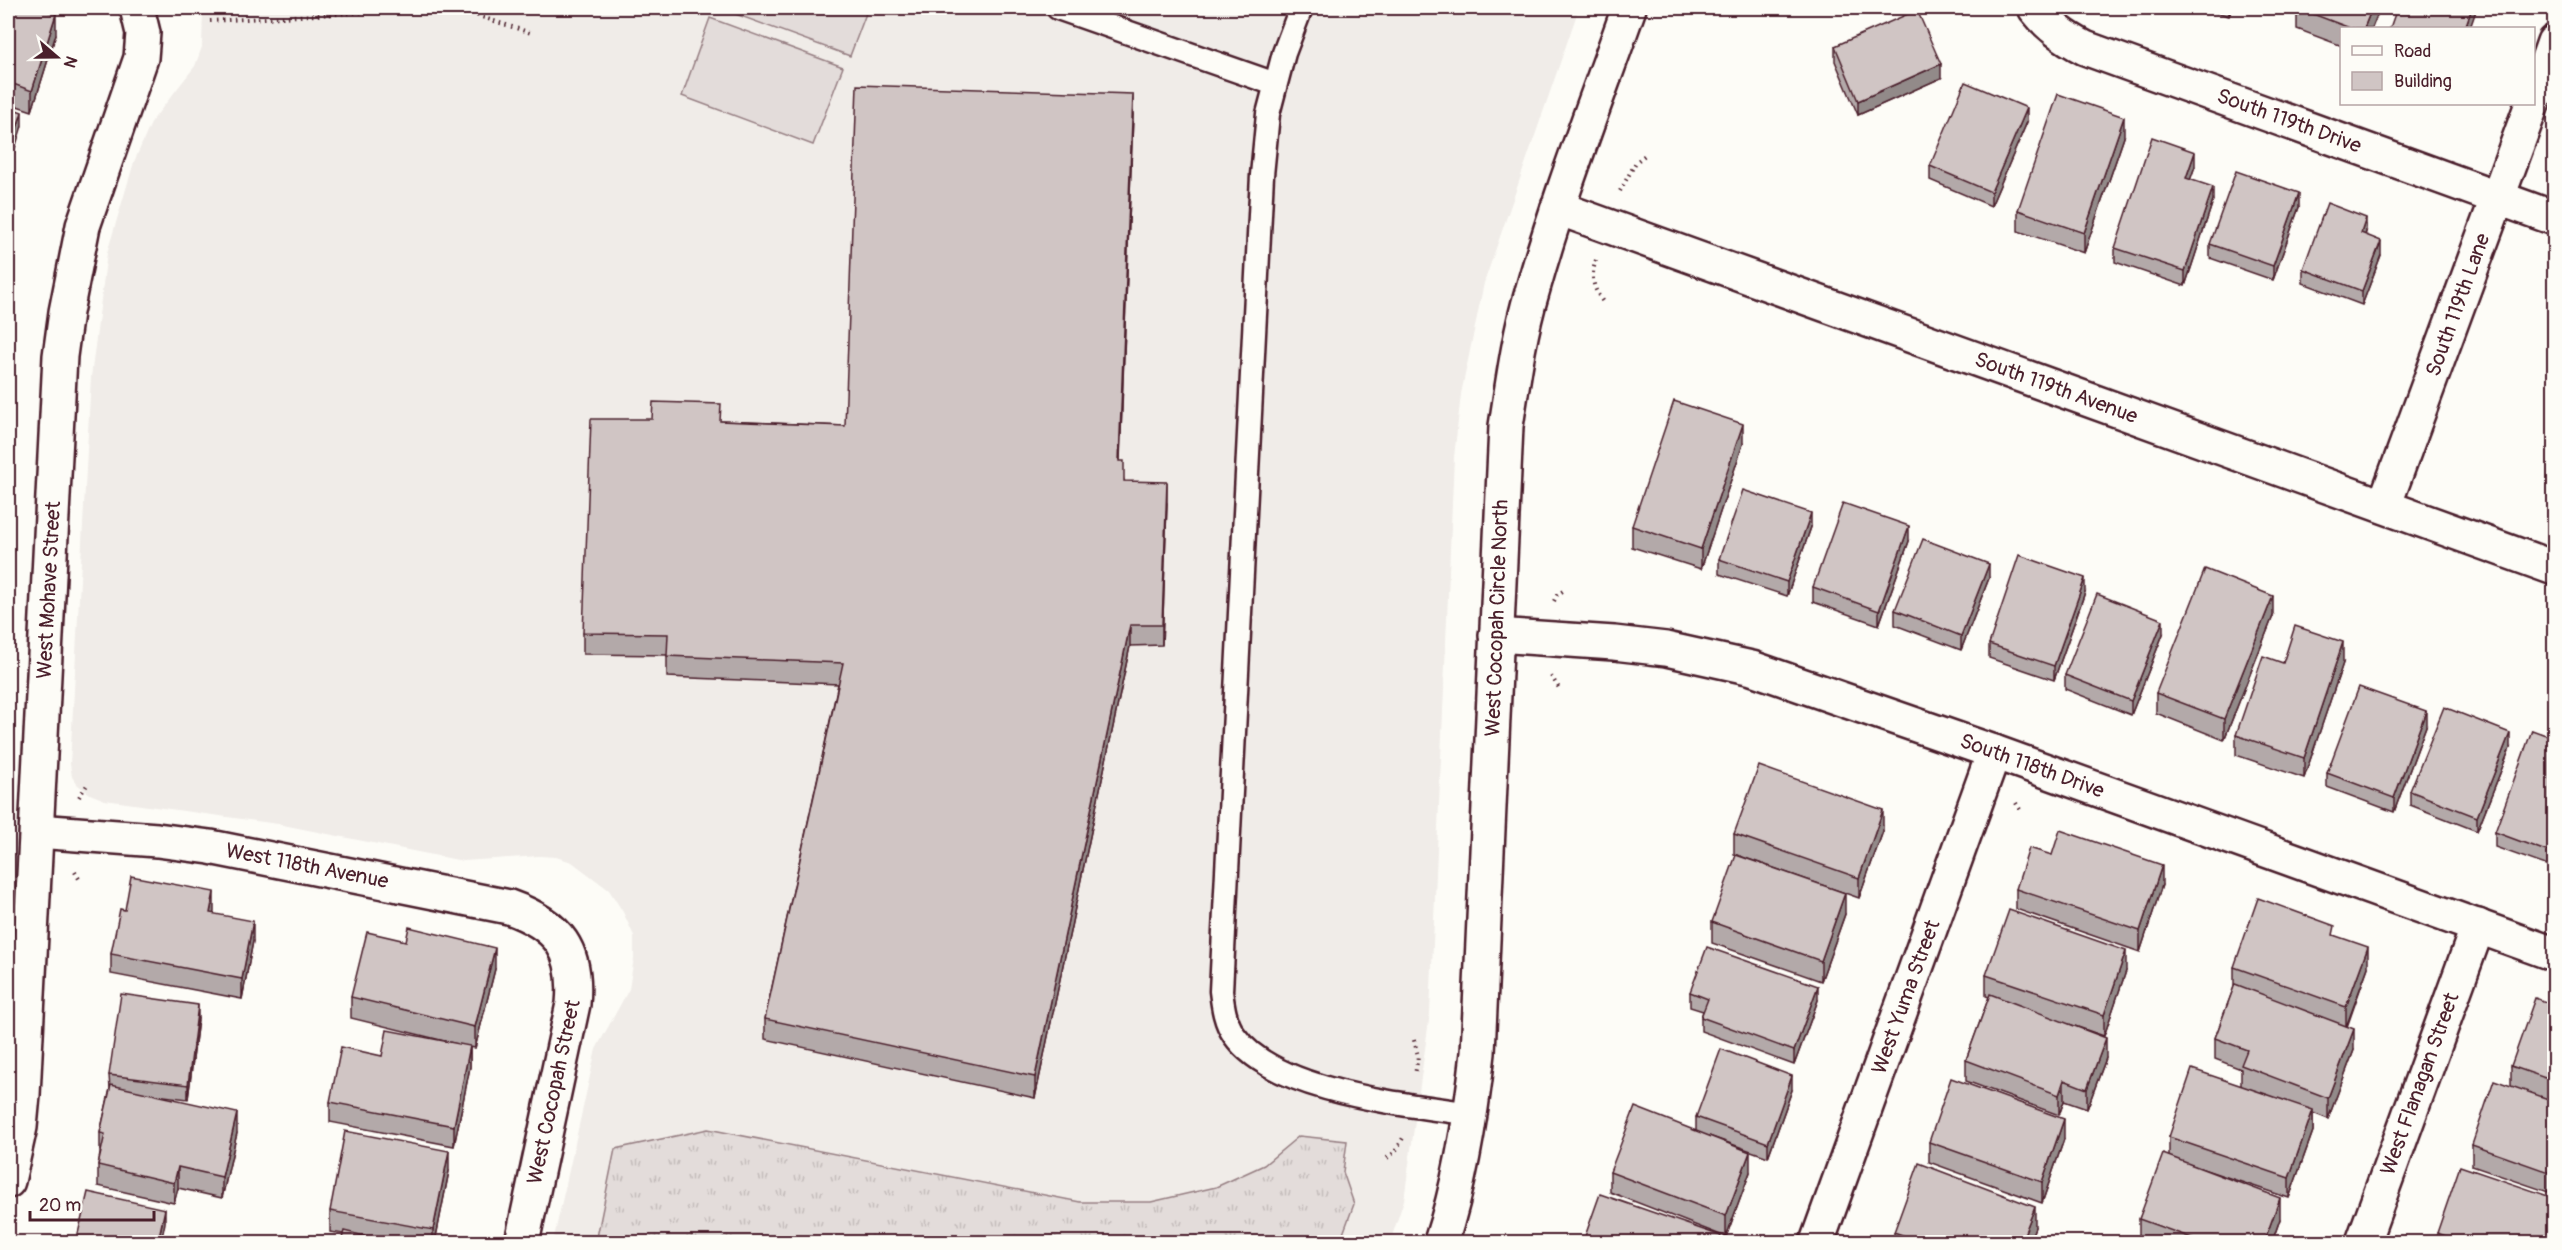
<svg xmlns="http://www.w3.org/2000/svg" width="2562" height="1250" viewBox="0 0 2562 1250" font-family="Pangolin,sans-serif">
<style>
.built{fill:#f0ece8}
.grass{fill:url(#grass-tufts);stroke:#967e82;stroke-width:1.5}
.garden{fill:#e3dcda;stroke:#967e82;stroke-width:1.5}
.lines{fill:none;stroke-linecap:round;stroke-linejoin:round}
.lane-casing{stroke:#4a1f2b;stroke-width:27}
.street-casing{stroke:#4a1f2b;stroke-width:38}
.secondary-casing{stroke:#4a1f2b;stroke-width:38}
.path{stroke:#4a1f2b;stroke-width:4;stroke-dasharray:1.5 4.5;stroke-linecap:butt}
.lane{stroke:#fdfcf7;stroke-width:22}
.street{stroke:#fdfcf7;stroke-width:33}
.secondary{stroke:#fdfcf7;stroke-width:33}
.wall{fill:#b3a9a9;stroke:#4a1f2b;stroke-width:1.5}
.shaded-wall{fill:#928a89;stroke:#4a1f2b;stroke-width:1.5}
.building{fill:#d0c5c4;stroke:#4a1f2b;stroke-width:1.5}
.labels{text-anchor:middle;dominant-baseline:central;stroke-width:4.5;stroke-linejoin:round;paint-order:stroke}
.street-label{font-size:21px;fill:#4a1f2b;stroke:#fdfcf7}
</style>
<defs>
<pattern id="grass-tufts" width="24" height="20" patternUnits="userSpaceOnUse" patternTransform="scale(1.5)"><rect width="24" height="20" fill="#e3dcda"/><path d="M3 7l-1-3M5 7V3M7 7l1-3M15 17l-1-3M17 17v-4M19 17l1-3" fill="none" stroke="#c4bcbb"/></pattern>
</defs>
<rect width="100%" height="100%" fill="#fdfcf7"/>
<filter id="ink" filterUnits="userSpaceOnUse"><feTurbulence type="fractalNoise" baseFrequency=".0167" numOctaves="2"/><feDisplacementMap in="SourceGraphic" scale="12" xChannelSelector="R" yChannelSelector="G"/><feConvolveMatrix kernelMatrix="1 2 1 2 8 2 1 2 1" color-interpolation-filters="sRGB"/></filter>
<g filter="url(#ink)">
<path class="built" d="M203 8H1579L1484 283 1461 394 1454 457 1430 1013 1404 1200 1390 1242H553L596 1049 629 989 634 958V936L623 912 609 890 572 862 556 857 539 856 463 861 278 824 105 800 90 794 78 785 72 777 70 764 91 377 107 253 134 162 152 121 195 66 202 47Z"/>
<path class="grass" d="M708 1129 1080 1202H1151L1216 1187 1264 1165 1299 1136 1347 1141 1343 1172 1354 1204 1340 1242H596L615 1149Z"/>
<g class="garden">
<path d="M719 8H868L850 56Z"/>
<path d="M710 18 843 67 813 145 682 96Z"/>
</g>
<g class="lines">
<defs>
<g id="lane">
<path d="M1058 8 1275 84"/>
<path d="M1301 8 1284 53 1268 114 1262 175 1221 991C1223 1007 1225 1022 1234 1035 1274 1093 1406 1104 1471 1114"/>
</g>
<g id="street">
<path d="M2035 8C2049 26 2064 37 2085 48L2554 218"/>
<path d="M2534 99 2554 42"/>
<path d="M2384 506 2532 104"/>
<path d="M1496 635 1614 643 1666 649 1752 668 1994 752 2554 954"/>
<path d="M37 831 157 840 210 847 509 907C559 925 578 950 573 1004L522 1242"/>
<path d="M8 1181 20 1127 23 1095 60 356 66 312 83 226 141 58 143 33 137 8"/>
<path d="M1817 1242 1994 752"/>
<path d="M2363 1242 2478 926"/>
</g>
<g id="secondary">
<path d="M1558 208 2554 568"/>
<path d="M1441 1242C1461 1181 1471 1118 1478 1053L1506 426C1513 381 1519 335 1532 292 1559 195 1596 102 1629 8"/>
</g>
</defs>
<use href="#lane" class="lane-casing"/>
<use href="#street" class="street-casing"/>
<use href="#secondary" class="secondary-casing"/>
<g class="path">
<path d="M454 8 531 33"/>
<path d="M210 21 442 8"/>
<path d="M1620 191 1636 162 1645 155"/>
<path d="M1596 260C1590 277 1593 288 1603 302"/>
<path d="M1554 601 1557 595 1566 589"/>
<path d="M1551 676 1559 688"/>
<path d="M79 797 87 785"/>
<path d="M2016 803 2021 811"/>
<path d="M75 872 81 882"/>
<path d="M1414 1040 1418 1056 1415 1075"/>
<path d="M1387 1158 1395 1152 1403 1138"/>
</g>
<use href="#lane" class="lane"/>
<use href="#street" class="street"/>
<use href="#secondary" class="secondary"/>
</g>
<g class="wall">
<path d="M8 8 56 34 32 111 8 103Z"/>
<path d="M2202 8H2232L2229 16Z"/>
<path d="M2297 8 2372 28H2342V46L2297 29Z"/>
<path d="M1835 46 1941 78 1858 115 1835 61Z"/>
<path d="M1133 115 1120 461 1124 481 1167 503 1162 645 1130 646 1035 1098 765 1039V1019L838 684 667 677V655L583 654V633L721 421 845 426Z"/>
<path d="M2027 122 1991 206 1930 180V166Z"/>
<path d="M2124 137 2084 253 2018 231V210Z"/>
<path d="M2195 166 2190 180 2213 201 2185 286 2115 262V248Z"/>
<path d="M2299 207 2273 280 2210 258V244Z"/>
<path d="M2366 232 2365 235 2381 255 2362 305 2303 283V269Z"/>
<path d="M1743 444 1701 569 1632 547V526Z"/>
<path d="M1811 527 1787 596 1719 574V559Z"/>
<path d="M1909 541 1879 625 1813 602V587Z"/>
<path d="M1989 578 1961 650 1895 625V610Z"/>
<path d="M2085 592 2054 680 1989 658V644Z"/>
<path d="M2273 616 2224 740 2156 713V693Z"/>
<path d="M2163 634 2131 715 2065 689V675Z"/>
<path d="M2343 663 2304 778 2236 755V735Z"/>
<path d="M2426 726 2394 812 2327 787V773Z"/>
<path d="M2554 738V868L2495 847V832Z"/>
<path d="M2510 748 2477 831 2410 805V791Z"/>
<path d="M1883 831 1859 898 1734 854V834Z"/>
<path d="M2052 855 2162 885 2140 952 2016 909V889Z"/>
<path d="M125 910 213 914 253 941 242 999 111 974V954Z"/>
<path d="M1845 914 1821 981 1712 943V922Z"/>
<path d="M2335 936 2368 967 2347 1027 2354 1050 2328 1119 2313 1113V1131L2289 1198 2188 1164 2280 1219 2272 1242H2148L2139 1239V1219L2169 1157V1137L2241 1085V1069L2215 1059V1038L2234 987V967Z"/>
<path d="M495 969 475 1048 470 1047V1067L454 1146 330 1122V1102L382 1056 457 1044 351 1018V997Z"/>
<path d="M2126 971 2104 1036 2069 1024 2106 1058 2087 1109 2064 1101 2059 1115 1966 1081V1060L1989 997 1986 996V975Z"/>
<path d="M1690 992 1818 1000 1794 1065 1701 1031V1017L1703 1011 1690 1007Z"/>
<path d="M2554 1005V1194L2472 1166V1145L2511 1086V1066Z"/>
<path d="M198 1019 188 1099 156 1095 237 1133 222 1198 178 1188 174 1203 98 1186V1165L100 1154V1133L110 1089 109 1075Z"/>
<path d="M1792 1090 1768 1157 1709 1136 1750 1172 1726 1237 1610 1192V1172L1696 1131V1117Z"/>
<path d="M2064 1139 2042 1203 1929 1162V1142Z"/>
<path d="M449 1171 435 1242H341L344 1234 330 1232V1211Z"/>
<path d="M2035 1227 2029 1242H1894V1232Z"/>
<path d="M2437 1233 2554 1242H2437Z"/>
</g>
<g class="shaded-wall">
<path d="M2229 8H2232L2229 16Z"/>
<path d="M2372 8H2380L2372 28H2364Z"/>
<path d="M2472 8H2477L2470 28H2465Z"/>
<path d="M56 14V34L32 111V91Z"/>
<path d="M1941 64V78L1858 115V101Z"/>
<path d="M1133 94V115L1119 482V461Z"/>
<path d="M2027 108V122L1991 206V192Z"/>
<path d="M22 112V126L8 171V156Z"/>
<path d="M2124 117V137L2084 253V233Z"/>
<path d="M2195 152V166L2186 192V178Z"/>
<path d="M2213 187V201L2185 286V271Z"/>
<path d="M2299 193V207L2273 280V266Z"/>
<path d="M2366 218V232L2361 247V233Z"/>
<path d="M2381 241V255L2362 305V291Z"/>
<path d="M1743 424V444L1701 569V549Z"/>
<path d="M1167 482V503L1162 645V625Z"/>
<path d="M1811 513V527L1787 596V582Z"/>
<path d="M1909 526V541L1879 625V611Z"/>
<path d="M1989 564V578L1961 650V636Z"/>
<path d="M2085 578V592L2054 680V666Z"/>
<path d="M2273 596V616L2224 740V719Z"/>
<path d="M2163 620V634L2131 715V701Z"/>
<path d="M1130 625V646L1035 1098V1077Z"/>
<path d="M2343 642V663L2304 778V758Z"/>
<path d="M2426 711V726L2394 812V798Z"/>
<path d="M2510 733V748L2477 831V817Z"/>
<path d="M1883 810V831L1859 898V878Z"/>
<path d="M2162 865V885L2140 952V931Z"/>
<path d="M214 892V912L210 934V913Z"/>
<path d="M1845 893V914L1821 981V961Z"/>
<path d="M253 921V941L242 999V979Z"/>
<path d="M2368 947V967L2346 1027V1007Z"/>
<path d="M495 948V969L475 1048V1027Z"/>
<path d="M2126 951V971L2104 1036V1015Z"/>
<path d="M1818 986V1000L1794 1065V1051Z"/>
<path d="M198 1005V1019L188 1099V1085Z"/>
<path d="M2354 1029V1050L2328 1119V1098Z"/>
<path d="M2106 1038V1058L2087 1109V1089Z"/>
<path d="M470 1046V1067L454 1146V1126Z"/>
<path d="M1792 1076V1090L1768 1157V1143Z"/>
<path d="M2064 1080V1101L2059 1115V1095Z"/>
<path d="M2313 1110V1131L2289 1198V1178Z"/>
<path d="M237 1113V1133L222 1198V1177Z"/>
<path d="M2064 1119V1139L2042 1203V1182Z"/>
<path d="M449 1151V1171L435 1242H433V1230Z"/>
<path d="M1750 1152V1172L1726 1237V1216Z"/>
<path d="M178 1167V1188L174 1203V1183Z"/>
<path d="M2280 1198V1219L2272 1242H2264Z"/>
<path d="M2035 1207V1227L2029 1242H2021Z"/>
<path d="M165 1209V1223L161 1242H158Z"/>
</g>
<g class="building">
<path d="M8 8H38L56 14 32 91 8 82Z"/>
<path d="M2297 8H2372L2364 28H2350Z"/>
<path d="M2397 8H2472L2465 28H2390Z"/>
<path d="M1917 10 1941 64 1858 101 1835 46Z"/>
<path d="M1965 82 2027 108 1991 192 1930 166Z"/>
<path d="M857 85 1133 94 1119 461H1124V481L1167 482 1162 625H1130L1035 1077 765 1019 843 663 667 656 668 634 583 633 591 419H652L653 402 721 404 720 421 845 426Z"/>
<path d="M2058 94 2124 117 2084 233 2018 210Z"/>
<path d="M8 107 22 112 8 156Z"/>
<path d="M2152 137 2195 152 2186 178 2213 187 2185 271 2115 248Z"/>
<path d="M2236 171 2299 193 2273 266 2210 244Z"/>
<path d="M2327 203 2366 218 2361 233 2381 241 2362 291 2303 269Z"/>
<path d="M1674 401 1743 424 1701 549 1632 526Z"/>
<path d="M1743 490 1811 513 1787 582 1719 559Z"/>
<path d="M1843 503 1909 526 1879 611 1813 587Z"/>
<path d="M1923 539 1989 564 1961 636 1895 610Z"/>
<path d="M2019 555 2085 578 2054 666 1989 644Z"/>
<path d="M2205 569 2273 596 2224 719 2156 693Z"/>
<path d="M2097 594 2163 620 2131 701 2065 675Z"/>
<path d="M2295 626 2343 642 2304 758 2236 735 2263 656 2283 663Z"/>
<path d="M2359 687 2426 711 2394 798 2327 773Z"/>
<path d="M2444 707 2510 733 2477 817 2410 791Z"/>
<path d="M2532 730 2554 738V854L2495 832Z"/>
<path d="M1759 766 1883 810 1859 878 1734 834Z"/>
<path d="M2060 830 2162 865 2140 931 2016 889 2029 848 2052 855Z"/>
<path d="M1736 855 1845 893 1821 961 1712 922Z"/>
<path d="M131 876 214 892 210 913 253 921 242 979 111 954 120 909 125 910Z"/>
<path d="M2258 898 2335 926 2333 935 2368 947 2346 1007 2234 967Z"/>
<path d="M2009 910 2126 951 2104 1015 1986 975Z"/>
<path d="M409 927 495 948 475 1027 351 997 367 932 406 941Z"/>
<path d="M1707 947 1818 986 1794 1051 1701 1017 1708 999 1690 992Z"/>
<path d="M2235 984 2354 1029 2328 1098 2241 1065 2247 1050 2215 1038Z"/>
<path d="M121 994 198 1005 188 1085 109 1075Z"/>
<path d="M1990 994 2106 1038 2087 1089 2064 1080 2059 1095 1966 1060Z"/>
<path d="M2535 998 2554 1005V1081L2511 1066Z"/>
<path d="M387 1030 470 1046 454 1126 330 1102 341 1047 382 1056Z"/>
<path d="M1721 1049 1792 1076 1768 1143 1696 1117Z"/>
<path d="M2192 1069 2313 1110 2289 1178 2169 1137Z"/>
<path d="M1951 1078 2064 1119 2042 1182 1929 1142Z"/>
<path d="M2494 1080 2554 1101V1174L2472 1145Z"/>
<path d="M111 1085 237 1113 222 1177 178 1167 174 1183 98 1165 105 1134 100 1133Z"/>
<path d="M1635 1107 1750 1152 1726 1216 1610 1172Z"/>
<path d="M345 1131 449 1151 433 1230 330 1211Z"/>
<path d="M2163 1154 2280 1198 2264 1242H2203L2139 1219Z"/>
<path d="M1919 1163 2035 1207 2021 1242H1922L1894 1232Z"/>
<path d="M2460 1166 2554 1198V1242H2464L2437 1233Z"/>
<path d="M88 1192 165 1209 158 1241 165 1242H76Z"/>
<path d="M1600 1194 1721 1236 1719 1242H1583Z"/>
<path d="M344 1231 389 1242H341Z"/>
</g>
</g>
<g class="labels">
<g class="street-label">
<text transform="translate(2289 121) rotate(20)">South 119th Drive</text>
<text transform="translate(2458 305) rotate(-70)">South 119th Lane</text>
<text transform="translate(2056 388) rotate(20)">South 119th Avenue</text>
<text transform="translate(49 590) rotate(-87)">West Mohave Street</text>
<text transform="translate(1497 618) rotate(-88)">West Cocopah Circle North</text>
<text transform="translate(2032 766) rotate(20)">South 118th Drive</text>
<text transform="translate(307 866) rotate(11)">West 118th Avenue</text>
<text transform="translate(1906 997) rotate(-70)">West Yuma Street</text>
<text transform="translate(2420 1084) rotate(-70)">West Flanagan Street</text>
<text transform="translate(554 1092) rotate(-78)">West Cocopah Street</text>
</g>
</g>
<rect width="2562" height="1250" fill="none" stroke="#fdfcf7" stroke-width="30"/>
<rect x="15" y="15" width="2532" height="1220" fill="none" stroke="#4a1f2b" stroke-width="2" filter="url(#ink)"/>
<rect x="2340" y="27" width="195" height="78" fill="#fdfcf7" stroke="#b5a4a5" stroke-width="1.5"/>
<rect x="2352" y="46" width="30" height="9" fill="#fdfcf7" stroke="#b5a4a5" stroke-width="1.5"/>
<text x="2394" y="57" font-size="18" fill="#4a1f2b">Road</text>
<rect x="2352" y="72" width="30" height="18" fill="#d0c5c4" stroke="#b5a4a5" stroke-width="1.5"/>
<text x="2394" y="87" font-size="18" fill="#4a1f2b">Building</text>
<g transform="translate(57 57) rotate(110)" stroke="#fdfcf7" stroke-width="4.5" paint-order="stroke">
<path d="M0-4.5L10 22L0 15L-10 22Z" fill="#4a1f2b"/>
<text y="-9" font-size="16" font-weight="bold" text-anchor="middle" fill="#4a1f2b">N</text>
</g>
<path d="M30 1211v9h124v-9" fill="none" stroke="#4a1f2b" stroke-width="3"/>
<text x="39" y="1211" font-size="18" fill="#4a1f2b" stroke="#fdfcf7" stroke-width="4.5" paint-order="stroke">20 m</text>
</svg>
